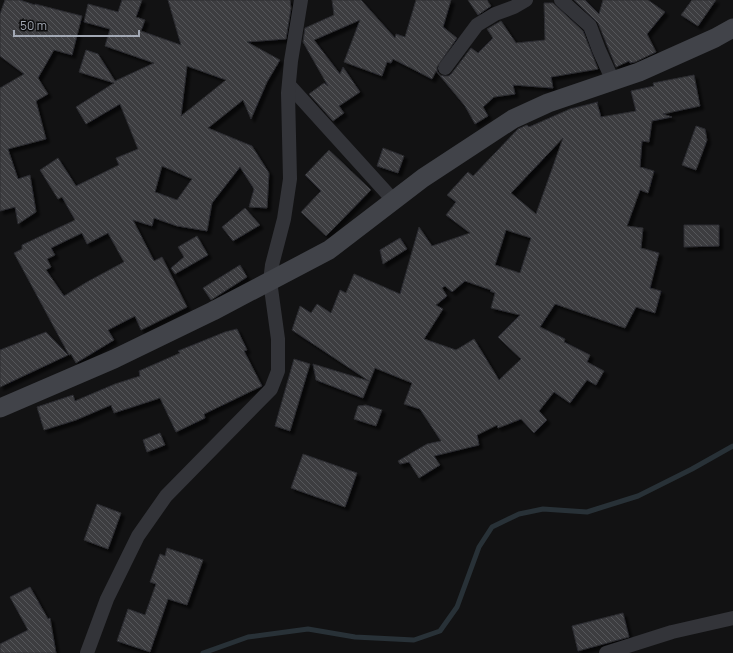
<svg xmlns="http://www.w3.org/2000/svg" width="733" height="653" viewBox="0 0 733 653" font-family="Manrope,sans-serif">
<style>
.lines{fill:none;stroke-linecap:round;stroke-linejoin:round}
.stream{stroke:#283137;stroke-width:5}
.building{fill:url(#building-back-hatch);stroke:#2c2c30;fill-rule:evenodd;filter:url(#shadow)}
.street{stroke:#333439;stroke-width:14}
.secondary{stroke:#414349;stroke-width:19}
</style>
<defs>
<pattern id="building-back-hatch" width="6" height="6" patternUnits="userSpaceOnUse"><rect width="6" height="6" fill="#3c3d41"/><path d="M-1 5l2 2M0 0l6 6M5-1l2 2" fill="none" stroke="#55565a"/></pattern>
<filter id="shadow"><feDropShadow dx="3.5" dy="3.5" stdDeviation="1" flood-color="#0009"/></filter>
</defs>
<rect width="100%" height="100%" fill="#121213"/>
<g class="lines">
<path class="stream" d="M203 653 248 637 308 629 355 637 414 640 440 631 457 607 479 547 492 527 519 514 543 509 587 512 638 496 692 469 733 446"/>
</g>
<g class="building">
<path d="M5 0H20L35 5V4L82 16 72 55 54 50 38 78 48 94 36 101 46 139 8 149 18 179 30 175 36 212 18 224 15 207 0 211V88L24 74 0 56V14Z"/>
<path d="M122 0H142L136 17 145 20 141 31 181 45 168 0H290L291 8 286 39 247 42 280 60 267 82 251 119 243 100 208 128 252 146 269 173 267 208 249 207 254 189 240 167 212 203 207 231 177 226 154 218 152 226 133 220 154 261 162 257 187 307 141 330 135 316 108 330 114 340 76 363 71 354 69 355 14 253 22 249V245L75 220 62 197 58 199 40 170 58 158 76 186 119 165 116 158 138 149 120 104 86 124 76 107 114 83 79 72 86 50 98 54 115 81 154 63 105 46 110 29 84 22 88 4 118 12ZM187 66 226 80 181 116ZM162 166 192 179 177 200 155 192ZM82 233 87 244 108 233 124 262 87 282 64 296 46 270 51 267 47 259 55 255 51 248Z"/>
<path d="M332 0H361L395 38 396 34 405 37 416 0H451L443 27 457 38 437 67V71L440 75 444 76H449L452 73 471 48 478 53 493 38 487 29 501 21 516 43 545 40 544 3H553L583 31 598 69 551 77 553 88 513 85 515 94 494 97 483 107 488 116 475 124 465 106 436 71 432 79 393 59 391 63 387 62 382 76 344 62 360 20 314 40 340 74 343 67 360 92 339 106 344 113 333 121 309 94 324 83 328 86 303 42 305 28 334 15Z"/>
<path d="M468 0H487L491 6 478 15Z"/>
<path d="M574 0H585L599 14 603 0H648L665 12 647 34 656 52 635 62 630 63 629 61 616 67 598 23Z"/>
<path d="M692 0H716L698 26 681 15Z"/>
<path d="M694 75 700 106 663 114 672 117 652 121 649 142 642 141 640 167 654 171 648 193 640 190 627 226 643 228 641 248 659 253 650 288 661 291 655 313 636 307 625 328 555 304 540 327 565 339 564 342 590 355 587 362 604 371 596 385 587 380 570 403 554 392 539 411 547 420 534 433 521 419 498 428 497 425 477 435 479 445 434 456 440 465 419 478 409 462 400 464 398 461 427 444 441 441 420 409 404 404 412 383 375 368 363 398 316 380 313 364 369 381 292 330 300 306 311 313 317 304 331 313 340 290 346 293 354 274 400 294 419 227 432 246 470 233 446 215 456 202 447 195 468 172 473 176 518 129 527 125 529 127 570 109 598 102 597 103 601 117 636 111 631 91 654 86 653 83ZM563 138 536 214 511 193ZM506 230 531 238 520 273 495 265ZM465 281 491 290 490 291 495 293 491 308 520 315 498 337 521 359 499 380 474 339 456 350 424 339 443 309 436 305 447 296 442 288 445 286 452 292Z"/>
<path d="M696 126 705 129 707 140 696 170 682 165Z"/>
<path d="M383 148 404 156 398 173 377 166Z"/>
<path d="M329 150 371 190 326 236 301 212 321 191 305 175Z"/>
<path d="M245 208 260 225 233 241 222 227Z"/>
<path d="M684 225H719V246L684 247Z"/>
<path d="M197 236 208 255 175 274 171 268 184 257 178 247Z"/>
<path d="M400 238 407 249 383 264 380 250Z"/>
<path d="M240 265 247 277 211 300 203 288Z"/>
<path d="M237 329 247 350 244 351 262 386 204 414 205 418 176 432 160 398 114 413 111 405 76 420 44 430 37 407 73 395 75 401 115 384 140 376 139 371 180 353 178 351 225 332Z"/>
<path d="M46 332 68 355 0 387V350Z"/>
<path d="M294 359 310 364 290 431 275 426Z"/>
<path d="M366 405 382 410 376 426 354 419 358 406Z"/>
<path d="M160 433 165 445 147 452 143 440Z"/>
<path d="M303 454 357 473 345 507 291 488Z"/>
<path d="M97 504 121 513 108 549 84 540Z"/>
<path d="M167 548 203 560 187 605 168 599 150 652 117 641 128 609 145 615 156 584 150 582 160 554 165 556Z"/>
<path d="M30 587 48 619 50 618 56 653H0V644L28 630 10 597Z"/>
<path d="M623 613 629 637 578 651 572 626Z"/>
</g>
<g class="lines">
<g class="street">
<path d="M561 0 590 26 599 50 613 81"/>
<path d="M445 68 477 25 495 14 514 7 526 0"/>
<path d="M289 85 394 201"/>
<path d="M87 653 107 599 138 536 166 496 271 389 278 371V339L270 281 272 265 284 219 290 179 288 93 291 61 301 0"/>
<path d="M606 653 672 632 733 618"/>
</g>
<path class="secondary" d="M0 408 114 359 213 311 329 250 423 178 513 119 548 103 639 72 715 38 733 28"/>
</g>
<path d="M14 30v6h125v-6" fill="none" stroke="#a3a9b5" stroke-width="2"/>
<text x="20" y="30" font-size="12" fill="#a3a9b5" stroke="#0d0d0e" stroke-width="3" paint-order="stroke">50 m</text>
</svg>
